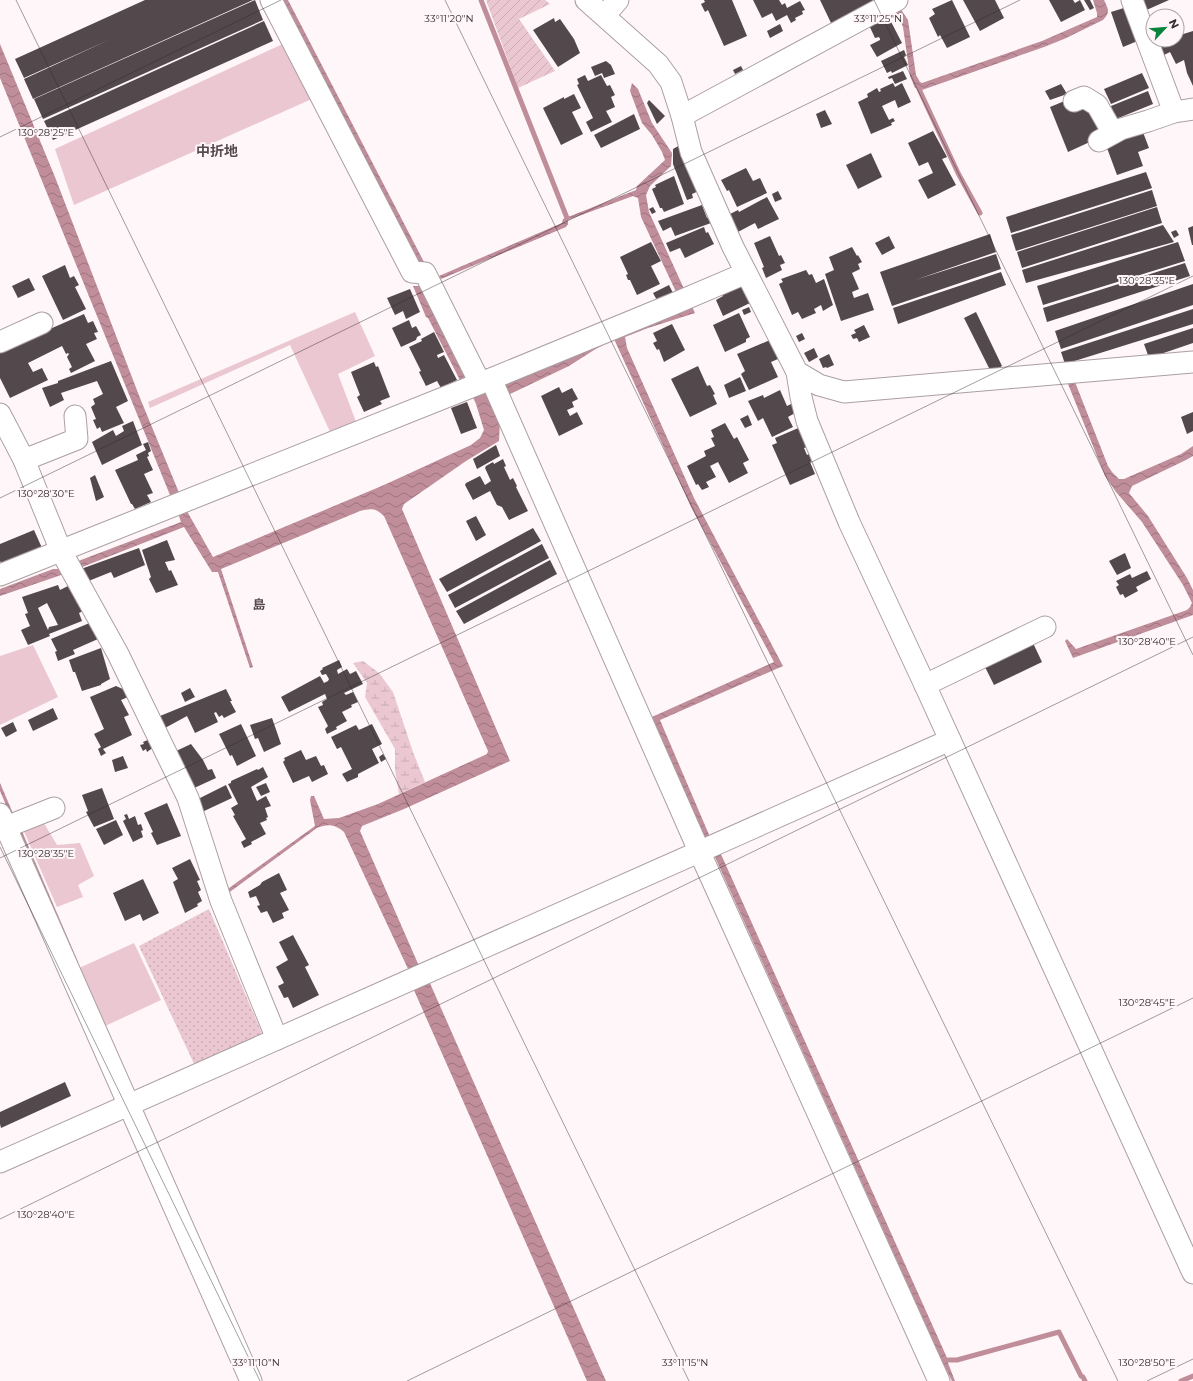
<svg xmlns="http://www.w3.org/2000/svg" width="1193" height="1381" viewBox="0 0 1193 1381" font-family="Montserrat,'Noto Sans JP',sans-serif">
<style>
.grass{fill:#eac7d1}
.wetland{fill:url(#wetland-marsh)}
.park{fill:url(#park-dots)}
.garden{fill:url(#garden-furrows)}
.water{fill:url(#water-waves)}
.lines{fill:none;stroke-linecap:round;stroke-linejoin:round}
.stream{stroke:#c08d9b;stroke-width:5}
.building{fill:#53484b;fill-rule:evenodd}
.minor-casing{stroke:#ab9fa2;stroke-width:23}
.minor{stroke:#fff;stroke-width:21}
.ticks{fill:none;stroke:#322d2e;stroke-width:1;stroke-opacity:0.45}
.labels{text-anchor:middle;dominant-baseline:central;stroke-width:4;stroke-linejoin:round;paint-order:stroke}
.neighbourhood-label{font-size:13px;font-weight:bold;fill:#574b4e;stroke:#fef6f8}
.quarter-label{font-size:14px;font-weight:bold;fill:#574b4e;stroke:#fef6f8}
.ticks-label{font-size:10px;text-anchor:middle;fill:#322d2e;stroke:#fef6f8;stroke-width:4;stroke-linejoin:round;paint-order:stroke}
</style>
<defs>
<pattern id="wetland-marsh" width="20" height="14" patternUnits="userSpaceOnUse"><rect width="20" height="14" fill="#eac7d1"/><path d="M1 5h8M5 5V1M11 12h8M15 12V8" fill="none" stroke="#c9abb4"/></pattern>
<pattern id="park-dots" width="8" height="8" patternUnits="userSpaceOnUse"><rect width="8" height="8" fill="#eac7d1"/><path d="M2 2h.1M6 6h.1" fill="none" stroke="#c9abb4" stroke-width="1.8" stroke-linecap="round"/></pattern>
<pattern id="garden-furrows" width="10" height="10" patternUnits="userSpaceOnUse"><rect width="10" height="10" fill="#eac7d1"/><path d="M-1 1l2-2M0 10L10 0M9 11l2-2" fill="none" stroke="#c9abb4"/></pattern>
<pattern id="water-waves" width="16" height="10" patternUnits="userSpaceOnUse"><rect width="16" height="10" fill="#c08d9b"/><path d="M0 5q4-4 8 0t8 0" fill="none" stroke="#9d747f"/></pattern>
</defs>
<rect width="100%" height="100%" fill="#fef6f8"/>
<g class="grass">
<path d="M285 43 314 98 74 205 55 149Z"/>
<path d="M355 312 375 356 338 374 358 427 332 436 290 345 150 408 148 402Z"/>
<path d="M33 645 58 697 0 725V656Z"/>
<path d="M42 820 57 845 80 843 94 876 78 885 83 897 57 907 23 829Z"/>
<path d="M134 943 161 1000 101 1028 77 969Z"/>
</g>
<path class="wetland" d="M363 661 379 673 393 692 413 752 425 782 399 794 395 770V749L365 697 367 683 353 663Z"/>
<path class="park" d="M209 909 264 1038 196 1068 139 946Z"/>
<path class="garden" d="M486 0H545L550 4 519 19 555 71 518 88Z"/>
<g class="water">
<path d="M282 0H288L424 262 420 264Z"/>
<path d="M886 0 900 8 908 20 916 75 920 82 922 83 1042 41 1097 17V13L1093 0H1104C1108 9 1111 12 1103 20L1064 39 1044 47 922 90 915 88 910 76 903 27 898 16Z"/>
<path d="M0 44 55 177 140 398 180 495 172 500 0 78Z"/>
<path d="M632 83 638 89 652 123 672 153 671 166 650 186 646 195 649 212 695 313 648 328 625 337 627 348 694 498 783 666 660 720 710 837 705 839 652 717 774 662 691 507 614 339 594 350 569 366 508 395 505 383 684 309 641 217 638 198 633 196 568 220V224L566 227 441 279 439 276 562 223 563 219 636 190 637 186 665 160 662 152 652 135 642 123 630 91Z"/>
<path d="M413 286H420L482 389 488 394 500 420 499 441 466 461 404 504 402 509 510 761 404 809 362 826 360 831 419 966 409 971 344 832C334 824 328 824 317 828L227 894 225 891 315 826 310 800 311 796H314L324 819 339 818 378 804 487 754 488 751 384 516C376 508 371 508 360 511L221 569 253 667 250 668 218 572H212L184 527 67 573 0 596V589L53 569H64L73 563 181 522 177 510 184 506 213 557 384 485 471 445 480 438 484 430 476 404 470 391 462 384 428 318 426 317Z"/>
<path d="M1075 382 1108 466 1112 472 1119 479H1124L1181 454 1193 446V456L1186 460 1132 486 1129 493 1148 516 1187 578 1193 590V615L1073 658 1065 641 1067 639 1076 649 1187 610 1190 607 1192 603 1183 585 1142 522 1116 492 1105 476 1068 384Z"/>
<path d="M0 783 15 818 12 819 0 791Z"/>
<path d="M21 829 78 962 76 963 18 831Z"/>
<path d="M720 852 948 1360V1363L955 1381H952L944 1365H942L941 1364 942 1361 714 855Z"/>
<path d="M429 981 601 1370 606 1381H587L413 988Z"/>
</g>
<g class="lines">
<g class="stream">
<path d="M481 0 567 218"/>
<path d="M919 89 958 173 980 213"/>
<path d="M948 1360H957L1059 1332 1081 1376 1083 1377 1085 1381"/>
<path d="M1181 1381 1193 1376"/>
</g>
</g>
<g class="building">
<path d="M145 0H253L33 99 24 79 111 39 24 78 15 59Z"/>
<path d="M255 0 263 20 43 119 34 99Z"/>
<path d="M704 0H732L747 36 724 46 708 10 705 12 701 4 705 2Z"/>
<path d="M753 0H779L782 5 785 3 787 8 800 1 805 10 802 11 803 14 795 18 796 20 791 23 787 15 776 21 772 13 762 18Z"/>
<path d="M820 0H875L832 25Z"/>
<path d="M952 0 970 37 947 48 940 35 938 37 929 18 935 14 932 9Z"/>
<path d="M963 0H995L1004 18 980 31Z"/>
<path d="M1049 0H1073L1075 3 1080 0 1085 10 1061 22Z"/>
<path d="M1084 0H1090L1094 8 1090 10Z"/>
<path d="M1136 0H1169L1142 12Z"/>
<path d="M1127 7 1140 40 1123 47 1111 12Z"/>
<path d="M887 14 902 43 877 57 870 45 880 40V39L879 37 875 38 868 23Z"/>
<path d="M554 18 555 22 560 19 574 39 580 53 558 67 533 30Z"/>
<path d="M264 21 273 41 53 140 44 121Z"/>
<path d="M780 24 783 31 770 38 767 31Z"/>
<path d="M1193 31V86L1187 73 1184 60 1176 64 1170 52 1162 56 1157 43 1166 40H1177V36Z"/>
<path d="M904 50 906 55 904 57 908 65 892 73 891 71 887 73 881 61Z"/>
<path d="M606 61 611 65 615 74 604 78 602 73 595 76 591 67Z"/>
<path d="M741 66 743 70 735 74 733 70Z"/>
<path d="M903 71 907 79 895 84 892 78 889 79 888 77Z"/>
<path d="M1142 73 1149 88 1111 104 1104 89Z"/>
<path d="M585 75 588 81 601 75 607 86 610 85 615 95 611 97 615 107 606 111 612 122 591 132 586 122 593 118 577 85 579 84 577 79Z"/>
<path d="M893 83 895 87 902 83 911 102 898 108 895 100 882 106 889 120 893 118 895 121 891 123 892 125 871 134 858 102 868 97 867 94 877 88 879 92 881 91 880 89Z"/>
<path d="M1061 84 1067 94 1050 100 1045 91Z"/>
<path d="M1148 91 1153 104 1116 119 1111 106Z"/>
<path d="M574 94 581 108 572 112 583 134 561 145 543 108 564 97V99Z"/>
<path d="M649 100 665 116 657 124 647 103Z"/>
<path d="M1067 100 1090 108 1102 130 1092 141 1068 152 1050 107Z"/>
<path d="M825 110 832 124 821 128 816 114Z"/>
<path d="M634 114 640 129 601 148 594 135Z"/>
<path d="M1141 127 1149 148 1138 152 1143 166 1117 175 1107 148Z"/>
<path d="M933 131 947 157 942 159 956 185 928 199 918 180 933 173 928 162 919 166 908 143Z"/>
<path d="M682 144 701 190 692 194 693 198 687 200 673 164V149Z"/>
<path d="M871 153 882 177 858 189 846 165Z"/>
<path d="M746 168 753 181 760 178 767 193 737 207 729 190 727 191 721 180Z"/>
<path d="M1146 172 1152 188 1011 233 1006 217Z"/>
<path d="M674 176 684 204 664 212 662 208H660L652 189 656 187 655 185Z"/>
<path d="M1152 190 1157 206 1016 251 1011 235Z"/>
<path d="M778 191 782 199 775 202 772 194Z"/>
<path d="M767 197 779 219 758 229 755 223 736 233 728 215 738 210 739 212Z"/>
<path d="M702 205 707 218H708L711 223 675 236 671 227 663 231 658 221Z"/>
<path d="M653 207 656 212 652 214 649 209Z"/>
<path d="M1157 207 1162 223 1022 268 1017 252Z"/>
<path d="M1163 225 1174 242 1026 283 1022 270Z"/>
<path d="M1193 226V245H1192L1188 228Z"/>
<path d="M704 227 706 233 708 232 714 244 685 258 680 248 670 252 666 243Z"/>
<path d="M1176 230 1179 235 1174 238 1171 232Z"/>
<path d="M990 234 996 252 915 280 996 254 1001 269 892 306 880 272Z"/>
<path d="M770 236 779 256 781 255 785 263 780 265 782 270 766 278 762 268 764 267 754 243Z"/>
<path d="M889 236 895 248 882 255 875 243Z"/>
<path d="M651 242 661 261 651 266 660 284 637 295 630 280H628L626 275 628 274 620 257Z"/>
<path d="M1178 242 1185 261 1043 305 1037 286Z"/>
<path d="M852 247 857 256 858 255 862 262 858 264 860 269 852 273 859 289 852 292 854 298 868 293 874 310 841 321 825 274 834 270 829 257Z"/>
<path d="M1185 263 1190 276 1047 322 1043 308Z"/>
<path d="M65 265 70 278 74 276 79 285 75 287 86 309 63 320 42 276Z"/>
<path d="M806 270 809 275 812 274 816 283 824 279 833 305 823 311 821 305 814 309 816 313 802 319 798 312 792 315 779 284 783 282 781 279Z"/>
<path d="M1001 272 1006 285 898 324 893 308Z"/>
<path d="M29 278 35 290 18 298 12 286Z"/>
<path d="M741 284 750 303 723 316 716 300 723 296 722 294Z"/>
<path d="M1193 284V305L1061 349 1055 331Z"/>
<path d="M669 285 675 297 659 304 653 293Z"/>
<path d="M410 289 420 312 406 319 403 311 395 315 387 298Z"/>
<path d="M749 307 751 312 744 315 742 310Z"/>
<path d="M1193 309V324L1065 364 1061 352Z"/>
<path d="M976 312 1002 366 991 372 964 318Z"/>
<path d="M739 313 750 337 746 339V342L725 352 713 325Z"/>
<path d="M84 314 88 323 93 321 98 332 94 333 97 339 86 344 95 361 71 373 69 369 72 367 67 357 69 354 68 353 66 354 62 346 28 363 33 372 42 368 48 380 10 398 0 378V351Z"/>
<path d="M409 320 412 328 416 326 421 335 417 337 416 340 401 347 392 328Z"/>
<path d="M672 324 685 350 664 362 659 349 657 350 653 343 657 341 653 333Z"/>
<path d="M864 325 870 337 859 342 857 338 853 339 851 335 856 333 854 330Z"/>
<path d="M1193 328V343L1149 358 1144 344Z"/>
<path d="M434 332 444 352 437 355 438 358 444 355 457 380 441 388 437 381 426 386 419 372 421 371 409 347 422 341 421 339Z"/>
<path d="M802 333 805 339 799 342 796 336Z"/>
<path d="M770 340 778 359 771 362 778 377 749 390 741 374 745 371 737 354Z"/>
<path d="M814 348 818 357 809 362 804 353Z"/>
<path d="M829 354 834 365 827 368 826 367 823 368 819 359Z"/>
<path d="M111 361 128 401 116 407 124 423 102 432 100 427 97 429 93 420 96 419 91 407 95 404 93 399 103 394 97 381 61 393 64 400 50 407 42 388 58 383V381Z"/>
<path d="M374 362 376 367 378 366 390 397 380 401 382 404 364 412 357 397 360 395 351 372Z"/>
<path d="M698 366 707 386 710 385 715 394 713 395 717 404 690 417 671 379Z"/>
<path d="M740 377 746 391 729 398 724 385Z"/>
<path d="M559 387 562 393 572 388 578 399 572 402 574 407 567 410 570 416 577 412 583 424 559 436 541 396Z"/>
<path d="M780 390 787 406 791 404 795 413 788 417 793 427 772 437 763 418 758 421 748 401 763 395 764 398Z"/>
<path d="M467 402 477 428 461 434 451 408Z"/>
<path d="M1193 412V431L1187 434 1181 417Z"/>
<path d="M748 415 752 425 745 428 740 419Z"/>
<path d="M133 421 142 445 102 465 92 442 113 430 116 436 124 431 122 426Z"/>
<path d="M725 423 734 439 737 437 749 460 743 463 748 473 729 483 718 462 710 466 716 477 706 482 709 487 702 490 698 484 696 485 687 466 706 456 704 451 715 446 711 438 714 437 711 430Z"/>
<path d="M803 426 807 436 803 438 807 447 804 448 807 455 809 454 812 461 810 462 815 474 790 485 772 445 777 443 775 438Z"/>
<path d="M148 442 151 451 148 453 149 456 147 457 153 470 144 474 153 493 147 495 151 502 135 509 132 504H131L115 470 138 460 136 455 146 450 143 444Z"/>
<path d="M496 445 500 456 477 469 473 459Z"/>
<path d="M503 459 506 466 504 467 510 480 513 478 517 486 516 487 528 511 509 520 502 507 497 505 490 491 473 500 465 485 466 483 480 476 485 485 491 481 485 468 486 466 493 462 494 464Z"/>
<path d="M95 475 104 497 96 501 90 478Z"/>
<path d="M476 516 486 535 476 541 466 521Z"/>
<path d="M533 528 541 541 447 592 439 579Z"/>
<path d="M34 530 42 548 2 565 0 561V544Z"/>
<path d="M167 540 175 560 165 562 169 571 171 570 178 585 156 593 149 579 151 577 142 550Z"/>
<path d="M542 544 549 558 455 608 448 595Z"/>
<path d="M139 548 145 565 114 578 111 572 86 582 81 569Z"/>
<path d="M1125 553 1131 568 1117 575 1109 561Z"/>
<path d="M550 560 557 574 464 624 456 611Z"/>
<path d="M1147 571 1151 579 1136 587 1138 591 1125 598 1123 594 1120 595 1116 587 1119 585 1116 581 1130 574 1132 578Z"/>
<path d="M58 585 60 590 68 586 77 603 79 602 83 611 79 613 82 621 49 634 50 636 28 645 21 630 30 626 25 614 28 613 22 597ZM47 603 58 625 49 627 48 630 38 608Z"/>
<path d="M92 622 98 639 73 650 75 654 58 661 55 652 57 651 51 639Z"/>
<path d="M1033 643 1042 662 994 685 984 665Z"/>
<path d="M101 648 110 679 101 684V685L82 691 75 672H73L69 660Z"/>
<path d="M339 660 342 667 337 670 338 674 347 669 350 674 356 671 363 684 344 693 346 695 353 692 358 702 351 705 352 707 342 712 347 721 336 727 337 729 327 734 325 729 328 726 318 707 323 705 322 702 327 699 325 694 289 712 281 697 320 676 324 683 328 681 329 679 326 674 322 675 320 671 323 669 322 668Z"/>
<path d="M116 686 125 690 128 697 121 700 129 715 124 717 132 735 103 749 106 753 101 756 98 749 101 747 94 734 104 729 90 697Z"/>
<path d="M190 688 195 697 185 702 181 693Z"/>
<path d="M226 689 232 701H230L236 712 224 718 222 715 219 717 216 712 214 713 218 722 195 733 187 716 165 728 158 720 161 718 160 716Z"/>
<path d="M53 708 58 719 33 731 28 720Z"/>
<path d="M272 718 281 744 264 752 258 738 255 739 250 725Z"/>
<path d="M13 722 17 731 6 737 1 728Z"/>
<path d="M241 724 256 756 237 766 232 755 230 756 219 734Z"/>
<path d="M372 724 382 744 372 749 379 763 358 774V777L347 782 342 774 352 769 341 747 337 749 331 737 356 725 359 730Z"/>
<path d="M150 739 154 747 147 752 146 749 143 751 140 745 144 744 143 742Z"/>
<path d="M191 744 203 760 208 770 212 769 216 778 192 789 174 752Z"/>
<path d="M301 750 306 760 316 756 321 766 324 765 328 774 312 782 309 776 293 783 283 762 285 760 284 758Z"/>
<path d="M383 754 386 759 381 762 379 757Z"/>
<path d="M123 756 128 768 115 772 112 760Z"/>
<path d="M263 767 268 777 251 787 257 801 266 796 271 806 265 808 268 817 266 818 267 820 260 823 266 834 251 842 252 844 244 848 241 842 246 839 233 816 235 815 231 808 238 804 228 784 231 783V781L257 769 258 770Z"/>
<path d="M266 783 270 792 261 796 256 787Z"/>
<path d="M226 785 232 798 202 812 196 800Z"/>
<path d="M102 788 114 819 94 827 86 812 88 811 82 795Z"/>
<path d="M167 803 181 836 157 845 151 833 153 832 144 813Z"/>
<path d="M127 814 129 819 135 816 138 825 141 824 143 830 141 831 143 837 133 842 123 821 126 819 124 815Z"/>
<path d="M116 820 123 835 104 845 96 829Z"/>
<path d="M190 859 200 880 197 881 201 890 198 892 202 901 197 904 198 906 185 913 173 882 178 879 172 868Z"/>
<path d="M279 873 287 890 280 893 289 910 282 913 284 918 273 923 267 911 261 913 257 906 260 905 256 896 250 898 248 892 260 885 262 882Z"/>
<path d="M143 879 159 913 143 921 140 914 125 921 113 893Z"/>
<path d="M293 935 309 965 305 967 319 995 293 1008 288 997 284 998 278 986 284 983 276 967 288 960 279 942Z"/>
<path d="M65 1082 71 1096 1 1128 0 1124V1112Z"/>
</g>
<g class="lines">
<defs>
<g id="minor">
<path d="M271 0 412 272 425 273 480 383"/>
<path d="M586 0 658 64 671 82 682 116 691 152 733 247 797 372 819 385 844 392 1193 362"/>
<path d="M1132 0 1174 112"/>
<path d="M605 15 618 0"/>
<path d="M1074 101 1084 97 1097 105 1113 133"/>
<path d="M682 116 897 0"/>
<path d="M1099 141 1121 129 1148 121 1174 112 1193 109"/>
<path d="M0 342 42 323"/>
<path d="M797 372 801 397 807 421 849 522 925 685 1193 1273"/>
<path d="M491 379 700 853 939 1381"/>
<path d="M0 414 24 460 61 551 118 654 188 798 221 901 277 1039"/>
<path d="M24 460 77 439 75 416"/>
<path d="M0 575 491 379 671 305 746 273"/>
<path d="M925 685 1045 627"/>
<path d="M0 814 251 1381"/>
<path d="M6 827 54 808"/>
<path d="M0 1162C316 1019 634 882 950 740"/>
</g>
</defs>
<use href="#minor" class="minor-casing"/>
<use href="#minor" class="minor"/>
</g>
<path class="ticks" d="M16 0 689 1381M445 0 1118 1381M874 0 1193 655M0 137 281 0M0 498 1020 0M0 847 260 1381M0 858 1193 276M0 1219 1193 637M407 1381 1193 998M1147 1381 1193 1359"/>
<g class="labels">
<g class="neighbourhood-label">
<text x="259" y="604">島</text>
</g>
<g class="quarter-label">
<text x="217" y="151">中折地</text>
</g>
</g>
<g class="ticks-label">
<text x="449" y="22">33°11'20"N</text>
<text x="878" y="22">33°11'25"N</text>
<text x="46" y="136">130°28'25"E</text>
<text x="1147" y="284">130°28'35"E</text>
<text x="46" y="497">130°28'30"E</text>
<text x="1147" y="645">130°28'40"E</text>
<text x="46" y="857">130°28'35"E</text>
<text x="1147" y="1006">130°28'45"E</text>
<text x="46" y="1218">130°28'40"E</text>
<text x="256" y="1366">33°11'10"N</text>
<text x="685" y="1366">33°11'15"N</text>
<text x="1147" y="1366">130°28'50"E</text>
</g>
<g transform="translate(1165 28) rotate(64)"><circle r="19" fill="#fef6f8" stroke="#aca6a7"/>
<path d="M0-3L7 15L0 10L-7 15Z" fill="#0a843d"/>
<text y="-6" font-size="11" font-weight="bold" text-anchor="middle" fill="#322d2e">N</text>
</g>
</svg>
